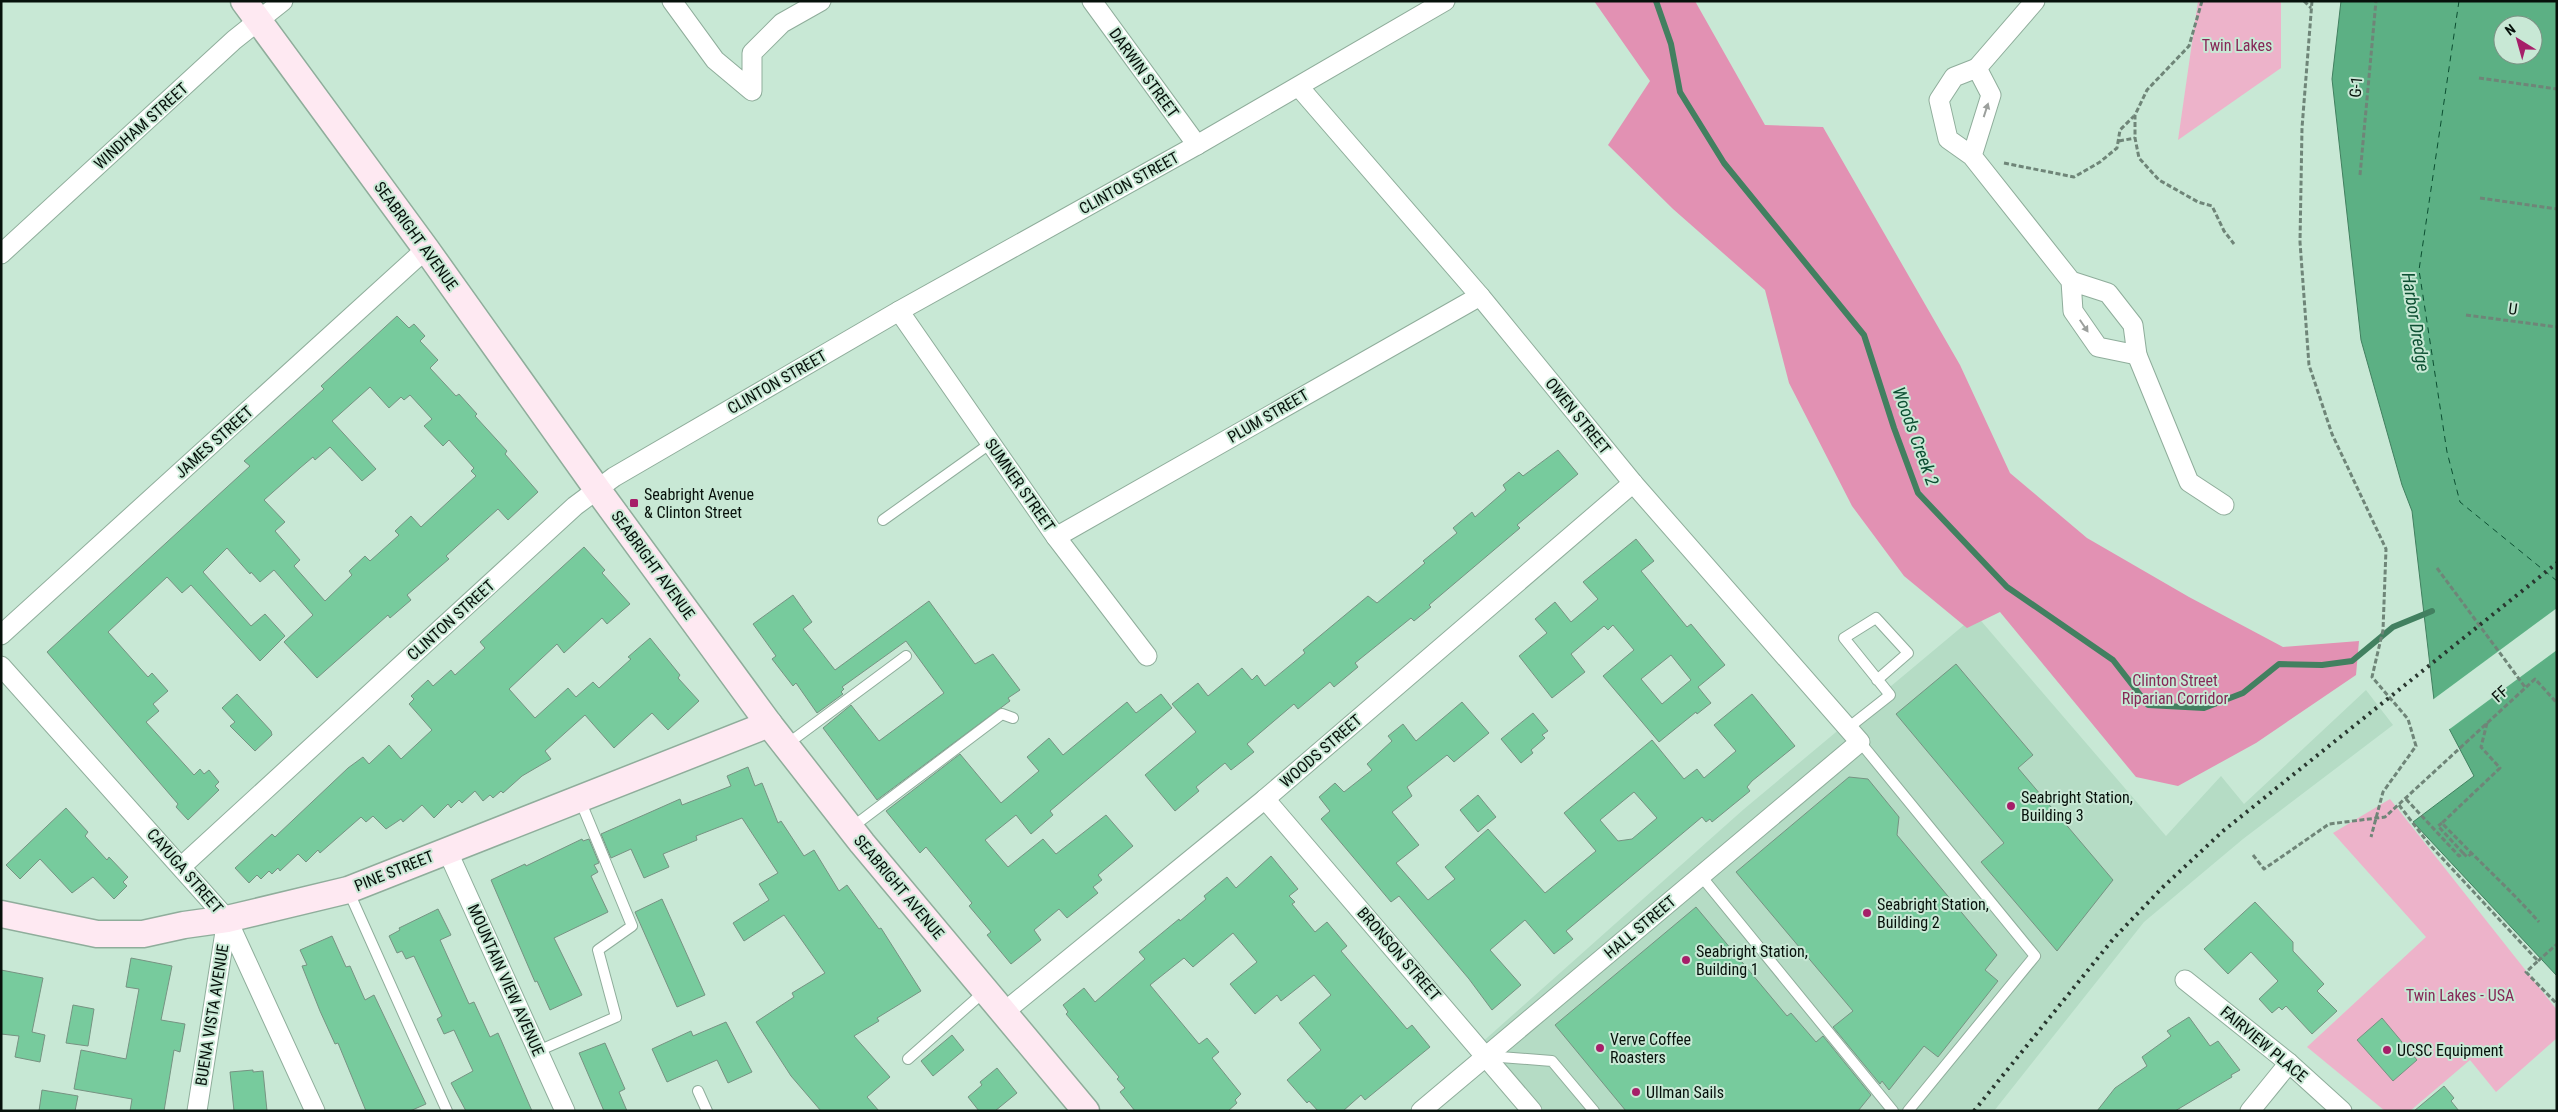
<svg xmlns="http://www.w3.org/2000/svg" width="2558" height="1112" viewBox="0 0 2558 1112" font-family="'Roboto Condensed',sans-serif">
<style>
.built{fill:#b5dcc5}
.green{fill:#edb3ca}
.forest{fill:#e291b3}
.water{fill:#5cb084;stroke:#428060;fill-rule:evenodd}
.pier{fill:#c8e8d5}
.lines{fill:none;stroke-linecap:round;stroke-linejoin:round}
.stream{stroke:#428060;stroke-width:6}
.ferry{stroke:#0c4f32;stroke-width:1;stroke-dasharray:6 5;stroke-linecap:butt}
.building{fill:#77cb9d;stroke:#769382;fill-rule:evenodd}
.lane-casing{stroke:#8fad9b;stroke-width:12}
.street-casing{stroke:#8fad9b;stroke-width:21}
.secondary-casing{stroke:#8fad9b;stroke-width:29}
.path{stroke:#6f8578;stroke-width:3;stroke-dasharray:5 2.5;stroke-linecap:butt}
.lane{stroke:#fff;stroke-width:10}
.street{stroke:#fff;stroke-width:19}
.secondary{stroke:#fee9f2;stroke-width:26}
.rail{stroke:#28362e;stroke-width:4;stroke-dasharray:2.5 5;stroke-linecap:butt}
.oneway{fill:#9ca09d}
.poi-dot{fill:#a61f69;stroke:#c8e8d5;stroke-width:2}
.labels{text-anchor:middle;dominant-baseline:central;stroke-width:4;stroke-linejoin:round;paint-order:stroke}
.park-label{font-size:16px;fill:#862857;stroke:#c8e8d5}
.street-label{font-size:16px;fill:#07110b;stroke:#c8e8d5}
.poi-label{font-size:16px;fill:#07110b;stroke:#c8e8d5;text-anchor:start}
.water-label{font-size:18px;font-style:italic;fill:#0c4f32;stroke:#c8e8d5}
</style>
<rect width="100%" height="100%" fill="#c8e8d5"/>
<path class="built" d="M1976 615 2166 836 2221 776 2244 804 2366 690 2393 725 2243 839 2144 922 1994 1111H1534L1479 1045 1744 809Z"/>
<g class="green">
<path d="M2198 1H2281V68L2178 140Z"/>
<path d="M2390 799 2557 1010V1038L2496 1092 2470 1060 2410 1111H2385L2307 1047 2426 937 2333 833Z"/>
</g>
<path class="forest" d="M1594 1H1695L1765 125 1823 127 1960 365 2010 473 2087 538 2189 597 2283 647 2359 641 2356 675 2256 743 2178 786 2136 777 2000 612 1967 628 1904 576 1852 506 1789 383 1765 290 1673 209 1608 145 1650 81Z"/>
<path class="water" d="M2341 1H2557V976L2413 822 2474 776 2434 700 2412 511 2402 485 2361 340 2332 79ZM2503 25H2533V55H2503Z"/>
<path class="pier" d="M2557 608V650L2447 731 2431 701Z"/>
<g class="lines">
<path class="stream" d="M1656 1 1671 44 1680 92 1724 163 1864 335 1894 428 1918 493 2007 587 2113 660 2148 705 2204 708 2243 693 2279 664 2322 665 2352 661 2393 627 2432 611"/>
<path class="ferry" d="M2459 1 2419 270 2447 452 2460 502 2557 581"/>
</g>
<g class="building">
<path d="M397 316 409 328 414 324 425 336 420 341 438 360 430 368 456 396 459 394 477 414 475 416 507 451 505 454 538 492 508 520 498 509 446 556 449 559 407 595 411 600 390 618 388 615 317 678 284 642 313 615 274 570 260 582 251 572 250 574 227 548 203 572 251 626 265 614 285 636 260 661 191 585 182 593 167 577 108 632 148 677 152 673 168 691 153 704 159 711 146 722 194 775 200 769 204 774 209 770 219 782 215 786 219 790 188 820 176 807 178 804 47 652 250 466 244 461 324 389 321 386ZM370 387 389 408 401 397 404 400 410 395 432 419 424 426 443 446 449 440 474 468 471 471 476 476 421 527 411 516 395 531 399 535 370 561 365 556 349 571 352 575 325 601 294 566 300 560 275 531 285 522 264 500 300 468 313 457 315 460 330 447 362 481 376 469 332 421Z"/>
<path d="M1558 450 1578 474 1517 525 1520 528 1429 605 1431 607 1414 621 1411 618 1355 663 1358 667 1334 687 1330 682 1298 709 1294 704 1247 744 1254 752 1231 770 1225 763 1196 787 1199 791 1175 811 1145 775 1196 732 1172 704 1198 683 1208 696 1242 668 1252 680 1257 675 1265 686 1305 653 1303 650 1368 596 1377 603 1425 563 1423 561 1457 533 1453 528 1472 512 1475 517 1506 490 1503 485 1519 472 1523 476Z"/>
<path d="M1636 539 1654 561 1641 571 1687 627 1691 624 1725 665 1698 687 1711 703 1697 714 1696 712 1659 742 1603 676 1634 650 1613 625 1608 630 1604 626 1571 654 1585 672 1552 698 1519 656 1547 633 1535 619 1555 602 1571 622 1598 599 1583 582ZM1671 655 1691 680 1662 704 1641 679Z"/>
<path d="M584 547 605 570 602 573 630 604 607 624 602 618 564 653 557 644 509 689 535 718 568 688 576 697 593 682 599 688 631 659 628 657 650 638 680 675 678 678 699 701 668 730 652 713 614 748 585 715 545 751 551 759 522 776 503 793 501 791 493 798 490 795 483 801 475 791 462 803 459 800 451 808 448 804 434 818 422 805 403 822 401 819 386 829 373 816 366 822 361 817 320 853 318 850 306 862 298 854 280 871 278 868 272 874 269 871 261 879 257 875 249 883 235 868 272 834 275 837 348 768 363 757 369 764 389 745 401 759 432 730 409 704 414 699 411 696 428 680 433 686 451 670 455 675 485 648 480 642Z"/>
<path d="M793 595 812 622 803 629 835 670 929 601 975 664 993 654 1020 690 1008 698 1010 701 877 800 823 728 851 705 879 741 944 693 906 641 842 687 844 689 841 692 843 694 817 713 796 683 793 686 772 659 776 656 753 624Z"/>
<path d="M1956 664 2033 755 2018 768 2113 880 2057 951 1981 862 2004 843 1896 714Z"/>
<path d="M237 694 271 731 272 735 255 751 230 726 235 722 222 708Z"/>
<path d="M1161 694 1172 708 1050 811 1053 815 1031 834 1016 815 985 840 1008 867 1043 839 1056 854 1106 815 1133 846 1098 875 1102 880 1093 887 1098 893 1067 918 1059 909 1034 930 1041 940 1011 964 987 935 991 932 969 906 972 903 926 847 920 853 886 811 960 754 1001 803 1039 771 1027 757 1049 738 1063 755 1127 702 1136 713Z"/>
<path d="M1752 694 1795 746 1752 781 1747 787 1750 791 1712 822 1710 819 1706 822 1702 817 1566 931 1573 939 1554 954 1525 920 1490 950 1521 985 1492 1010 1469 979 1399 896 1391 902 1321 819 1330 811 1319 797 1335 783 1344 792 1372 770 1367 764 1392 741 1388 736 1403 724 1416 741 1462 702 1489 733 1454 762 1447 755 1407 787 1412 796 1392 812 1419 845 1396 863 1428 900 1455 879 1445 867 1488 829 1545 893 1596 851 1564 813 1652 740 1684 779 1697 769 1704 778 1736 751 1714 725ZM1634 792 1657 818 1632 839 1618 841 1600 820Z"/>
<path d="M1533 713 1548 731 1542 735 1545 738 1531 750 1533 753 1521 763 1501 739Z"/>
<path d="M748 767 755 786 762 783 778 823 781 821 804 856 814 850 839 891 847 885 879 929 881 928 921 991 877 1018 879 1021 854 1036 890 1077 867 1097 879 1111H821L791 1076 756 1022 794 997 792 993 825 973 784 915 744 941 733 923 769 900 759 884 778 873 742 818 696 836 697 840 663 854 669 867 644 878 631 849 611 858 601 834 680 799 682 805 731 786 727 776Z"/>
<path d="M1849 777 1868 779 1899 817 1897 835 1997 955 1985 970 1998 981 1938 1057 1924 1046 1889 1090 1882 1081 1880 1084 1833 1027 1853 1011 1736 872Z"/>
<path d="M1478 795 1496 817 1478 832 1460 810Z"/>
<path d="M66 808 88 832 85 836 107 860 109 857 128 877 123 882 127 886 114 899 93 877 72 893 40 859 20 879 6 865Z"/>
<path d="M582 839 583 841 589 839 599 863 594 865 598 872 591 876 608 912 554 938 582 995 550 1010 537 981 535 982 491 880 525 864 526 866Z"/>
<path d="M1271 856 1298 889 1289 896 1295 902 1292 904 1315 932 1327 922 1347 946 1341 951 1407 1029 1412 1025 1430 1047 1365 1100 1361 1095 1343 1111H1318L1309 1101 1307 1103 1287 1080 1321 1050 1299 1023 1331 995 1314 975 1281 1001 1277 995 1255 1014 1230 984 1257 962 1233 933 1193 967 1184 958 1150 985 1199 1044 1207 1038 1219 1052 1212 1058 1241 1094 1235 1100 1237 1103 1228 1111H1135L1120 1092 1125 1088 1117 1079 1119 1077 1066 1014 1068 1012 1063 1005 1084 988 1095 1002 1145 959 1139 952 1179 919 1180 921 1206 899 1204 896 1227 877 1236 888Z"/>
<path d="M662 899 705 995 677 1007 635 912Z"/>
<path d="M2255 902 2293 942V951L2324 984 2317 991 2337 1011 2312 1034 2286 1006 2282 1010 2279 1007 2272 1013 2259 999 2278 981 2251 952 2228 974 2204 949Z"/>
<path d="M1696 907 1787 1016 1791 1013 1816 1042 1823 1036 1871 1095 1858 1111H1626L1555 1025Z"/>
<path d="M438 909 451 935 440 940 469 1004 474 1002 490 1037 498 1033 532 1111H466L451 1083 473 1071 454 1030 444 1034 437 1019 442 1016 414 956 406 959 402 951 397 953 389 936 400 930 399 928Z"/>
<path d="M332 936 346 967 350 966 365 1000 374 995 426 1104 410 1111H366L338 1043 335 1044 320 1011 302 966 307 965 300 950Z"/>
<path d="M131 958 172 966 161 1020 185 1024 180 1052 174 1050 164 1111H130L132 1099 74 1089 81 1050 126 1059 139 989 126 987Z"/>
<path d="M1 970 43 978 32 1032 45 1035 40 1062 15 1057 19 1036 1 1034Z"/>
<path d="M73 1005 94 1009 88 1046 66 1043Z"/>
<path d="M2189 1017 2210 1046 2218 1041 2240 1070 2231 1075 2232 1077 2175 1111H2097L2115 1088 2147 1066 2142 1057 2171 1036 2167 1031Z"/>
<path d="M2382 1018 2417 1060 2393 1081 2357 1040Z"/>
<path d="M726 1022 752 1072 728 1083 717 1060 667 1082 652 1049 691 1031 693 1036Z"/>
<path d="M952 1035 964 1050 933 1076 921 1061Z"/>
<path d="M605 1043 625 1089 619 1092 627 1111H604L579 1053Z"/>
<path d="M997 1068 1017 1093 995 1111H979L968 1097 982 1085 980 1082Z"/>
<path d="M253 1070V1072L263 1071 267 1111H234L230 1072Z"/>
<path d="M2444 1086 2454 1098 2451 1101 2459 1111H2414Z"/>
<path d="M42 1090 78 1096 75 1111H39Z"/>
</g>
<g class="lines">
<defs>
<g id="lane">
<path d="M883 520 991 443"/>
<path d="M1848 728 1890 695 1844 638 1876 618 1908 653 1877 680"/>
<path d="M1860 742 2035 956 1908 1111"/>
<path d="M786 745 906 656"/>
<path d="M851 828 1002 714 1013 718"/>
<path d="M1701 876 1893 1111"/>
<path d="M348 890 447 1111"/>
<path d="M538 1051 616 1017 598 950 632 926 580 800"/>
<path d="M1487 1056 1552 1061 1594 1111"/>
<path d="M908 1059 985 991"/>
<path d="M698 1091 707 1111"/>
</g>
<g id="street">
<path d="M672 1 715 60 752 91V53L782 23 821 1"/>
<path d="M1092 1 1197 145"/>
<path d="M1977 68 2035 1"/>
<path d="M1299 87 1480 296 1633 483 1860 742 1421 1111"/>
<path d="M1972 156 1991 95 1977 68 1954 77 1939 100 1948 139 1972 156 2071 281 2073 311 2098 347 2137 355 2133 325 2108 293 2071 281"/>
<path d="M1 254 234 40 283 1"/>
<path d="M899 311 1056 537 1147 656"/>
<path d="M2137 355 2189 482 2224 505"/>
<path d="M1056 537 1480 296"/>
<path d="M1 635 426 249"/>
<path d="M1 666 227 919 315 1111"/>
<path d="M1265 799 1532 1111"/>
<path d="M447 850 565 1111"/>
<path d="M182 866 575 506 614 477 899 311 1197 145 1445 1"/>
<path d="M2185 980 2289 1063 2342 1111"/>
<path d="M1004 1012 1265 799 1633 483"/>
<path d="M197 1111 227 919"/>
<path d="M2250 1111 2289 1063"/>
</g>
<g id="secondary">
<path d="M244 1 426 249 597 489 769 724 862 843 1086 1111"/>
<path d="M1 914 97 934H143L184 925 227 919 348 890 769 724"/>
</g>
</defs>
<use href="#lane" class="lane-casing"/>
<use href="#street" class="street-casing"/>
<use href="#secondary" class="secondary-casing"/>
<g class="path">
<path d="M2202 1 2189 46 2147 90 2135 115V138L2139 158 2159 180 2198 202 2212 206 2224 231 2234 244"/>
<path d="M2304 1 2311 8"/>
<path d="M2312 1 2302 128 2300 242 2309 365 2332 434 2386 549 2383 630 2372 677 2408 719 2416 746 2383 792 2371 837"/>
<path d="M2479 78 2557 89"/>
<path d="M2119 141 2135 138"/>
<path d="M2004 163 2074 177 2100 162 2117 148 2120 130 2134 116"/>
<path d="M2360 175 2376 1"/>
<path d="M2480 198 2557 209"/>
<path d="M2466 315 2557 327"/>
<path d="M2437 568 2525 687"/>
<path d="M2487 723 2481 747 2500 768 2442 823C2474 857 2508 887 2539 922"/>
<path d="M2406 799 2459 856 2463 853 2438 826 2442 823"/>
<path d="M2399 805 2429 844 2538 961 2526 972 2557 1004"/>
<path d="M2463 853 2467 857 2471 854"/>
<path d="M2253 855 2264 869 2329 824 2385 817 2535 679 2557 703"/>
<path d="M2538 961 2557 944"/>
</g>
<use href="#lane" class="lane"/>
<use href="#street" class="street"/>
<use href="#secondary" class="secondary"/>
<path class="rail" d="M1974 1111 2114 938 2163 887 2223 831 2557 563"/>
</g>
<defs><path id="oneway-solid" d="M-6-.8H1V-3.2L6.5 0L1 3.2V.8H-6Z" transform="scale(1.25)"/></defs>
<g class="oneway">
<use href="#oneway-solid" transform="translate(1986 110) rotate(-72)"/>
<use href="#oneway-solid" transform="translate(2084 326) rotate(56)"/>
</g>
<g class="poi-dot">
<rect x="629" y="498" width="10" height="10" rx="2.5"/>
<circle cx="2011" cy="806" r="5"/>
<circle cx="1867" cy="913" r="5"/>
<circle cx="1686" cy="960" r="5"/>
<circle cx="1600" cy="1048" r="5"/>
<circle cx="2387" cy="1050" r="5"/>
<circle cx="1636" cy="1092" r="5"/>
</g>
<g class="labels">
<g class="park-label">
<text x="2237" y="45">Twin Lakes</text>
<text x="2175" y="680">Clinton Street<tspan x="2175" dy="18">Riparian Corridor</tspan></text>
<text x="2460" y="995">Twin Lakes - USA</text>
</g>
<g class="street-label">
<text transform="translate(1144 73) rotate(54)">DARWIN STREET</text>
<text transform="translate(2356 87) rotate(-85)">G-1</text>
<text transform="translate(141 126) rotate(-42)">WINDHAM STREET</text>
<text transform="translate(1129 183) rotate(-29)">CLINTON STREET</text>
<text transform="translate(416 236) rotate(54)">SEABRIGHT AVENUE</text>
<text transform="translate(2513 309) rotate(8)">U</text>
<text transform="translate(777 382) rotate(-30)">CLINTON STREET</text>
<text transform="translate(1268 416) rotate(-30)">PLUM STREET</text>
<text transform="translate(1578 416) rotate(51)">OWEN STREET</text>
<text transform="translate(214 442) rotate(-42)">JAMES STREET</text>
<text transform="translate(1020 485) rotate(55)">SUMNER STREET</text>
<text transform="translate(653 565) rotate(54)">SEABRIGHT AVENUE</text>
<text transform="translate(451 620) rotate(-42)">CLINTON STREET</text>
<text transform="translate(2500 694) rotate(-42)">FF</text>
<text transform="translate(1321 751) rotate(-41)">WOODS STREET</text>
<text transform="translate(185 871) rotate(49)">CAYUGA STREET</text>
<text transform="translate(394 871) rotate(-22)">PINE STREET</text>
<text transform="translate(899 887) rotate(50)">SEABRIGHT AVENUE</text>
<text transform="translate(1640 927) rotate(-40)">HALL STREET</text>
<text transform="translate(1399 954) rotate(49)">BRONSON STREET</text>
<text transform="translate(506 980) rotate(66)">MOUNTAIN VIEW AVENUE</text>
<text transform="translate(212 1015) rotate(-81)">BUENA VISTA AVENUE</text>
<text transform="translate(2264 1044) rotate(40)">FAIRVIEW PLACE</text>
</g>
<g class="poi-label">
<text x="644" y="494">Seabright Avenue<tspan x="644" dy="18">&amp; Clinton Street</tspan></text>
<text x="2021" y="797">Seabright Station,<tspan x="2021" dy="18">Building 3</tspan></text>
<text x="1877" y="904">Seabright Station,<tspan x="1877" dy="18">Building 2</tspan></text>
<text x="1696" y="951">Seabright Station,<tspan x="1696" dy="18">Building 1</tspan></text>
<text x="1610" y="1039">Verve Coffee<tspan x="1610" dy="18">Roasters</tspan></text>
<text x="2397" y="1050">UCSC Equipment</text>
<text x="1646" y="1092">Ullman Sails</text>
</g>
<g class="water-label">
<text transform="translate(2416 322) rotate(81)">Harbor Dredge</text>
<text transform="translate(1916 436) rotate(70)">Woods Creek 2</text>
</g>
</g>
<rect width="2558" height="1112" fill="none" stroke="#07110b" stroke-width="5"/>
<g transform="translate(2518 40) rotate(323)"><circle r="24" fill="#c8e8d5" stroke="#7b9284"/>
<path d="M0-4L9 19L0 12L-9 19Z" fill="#a61f69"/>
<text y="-8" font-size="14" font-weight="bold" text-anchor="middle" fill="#07110b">N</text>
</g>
</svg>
